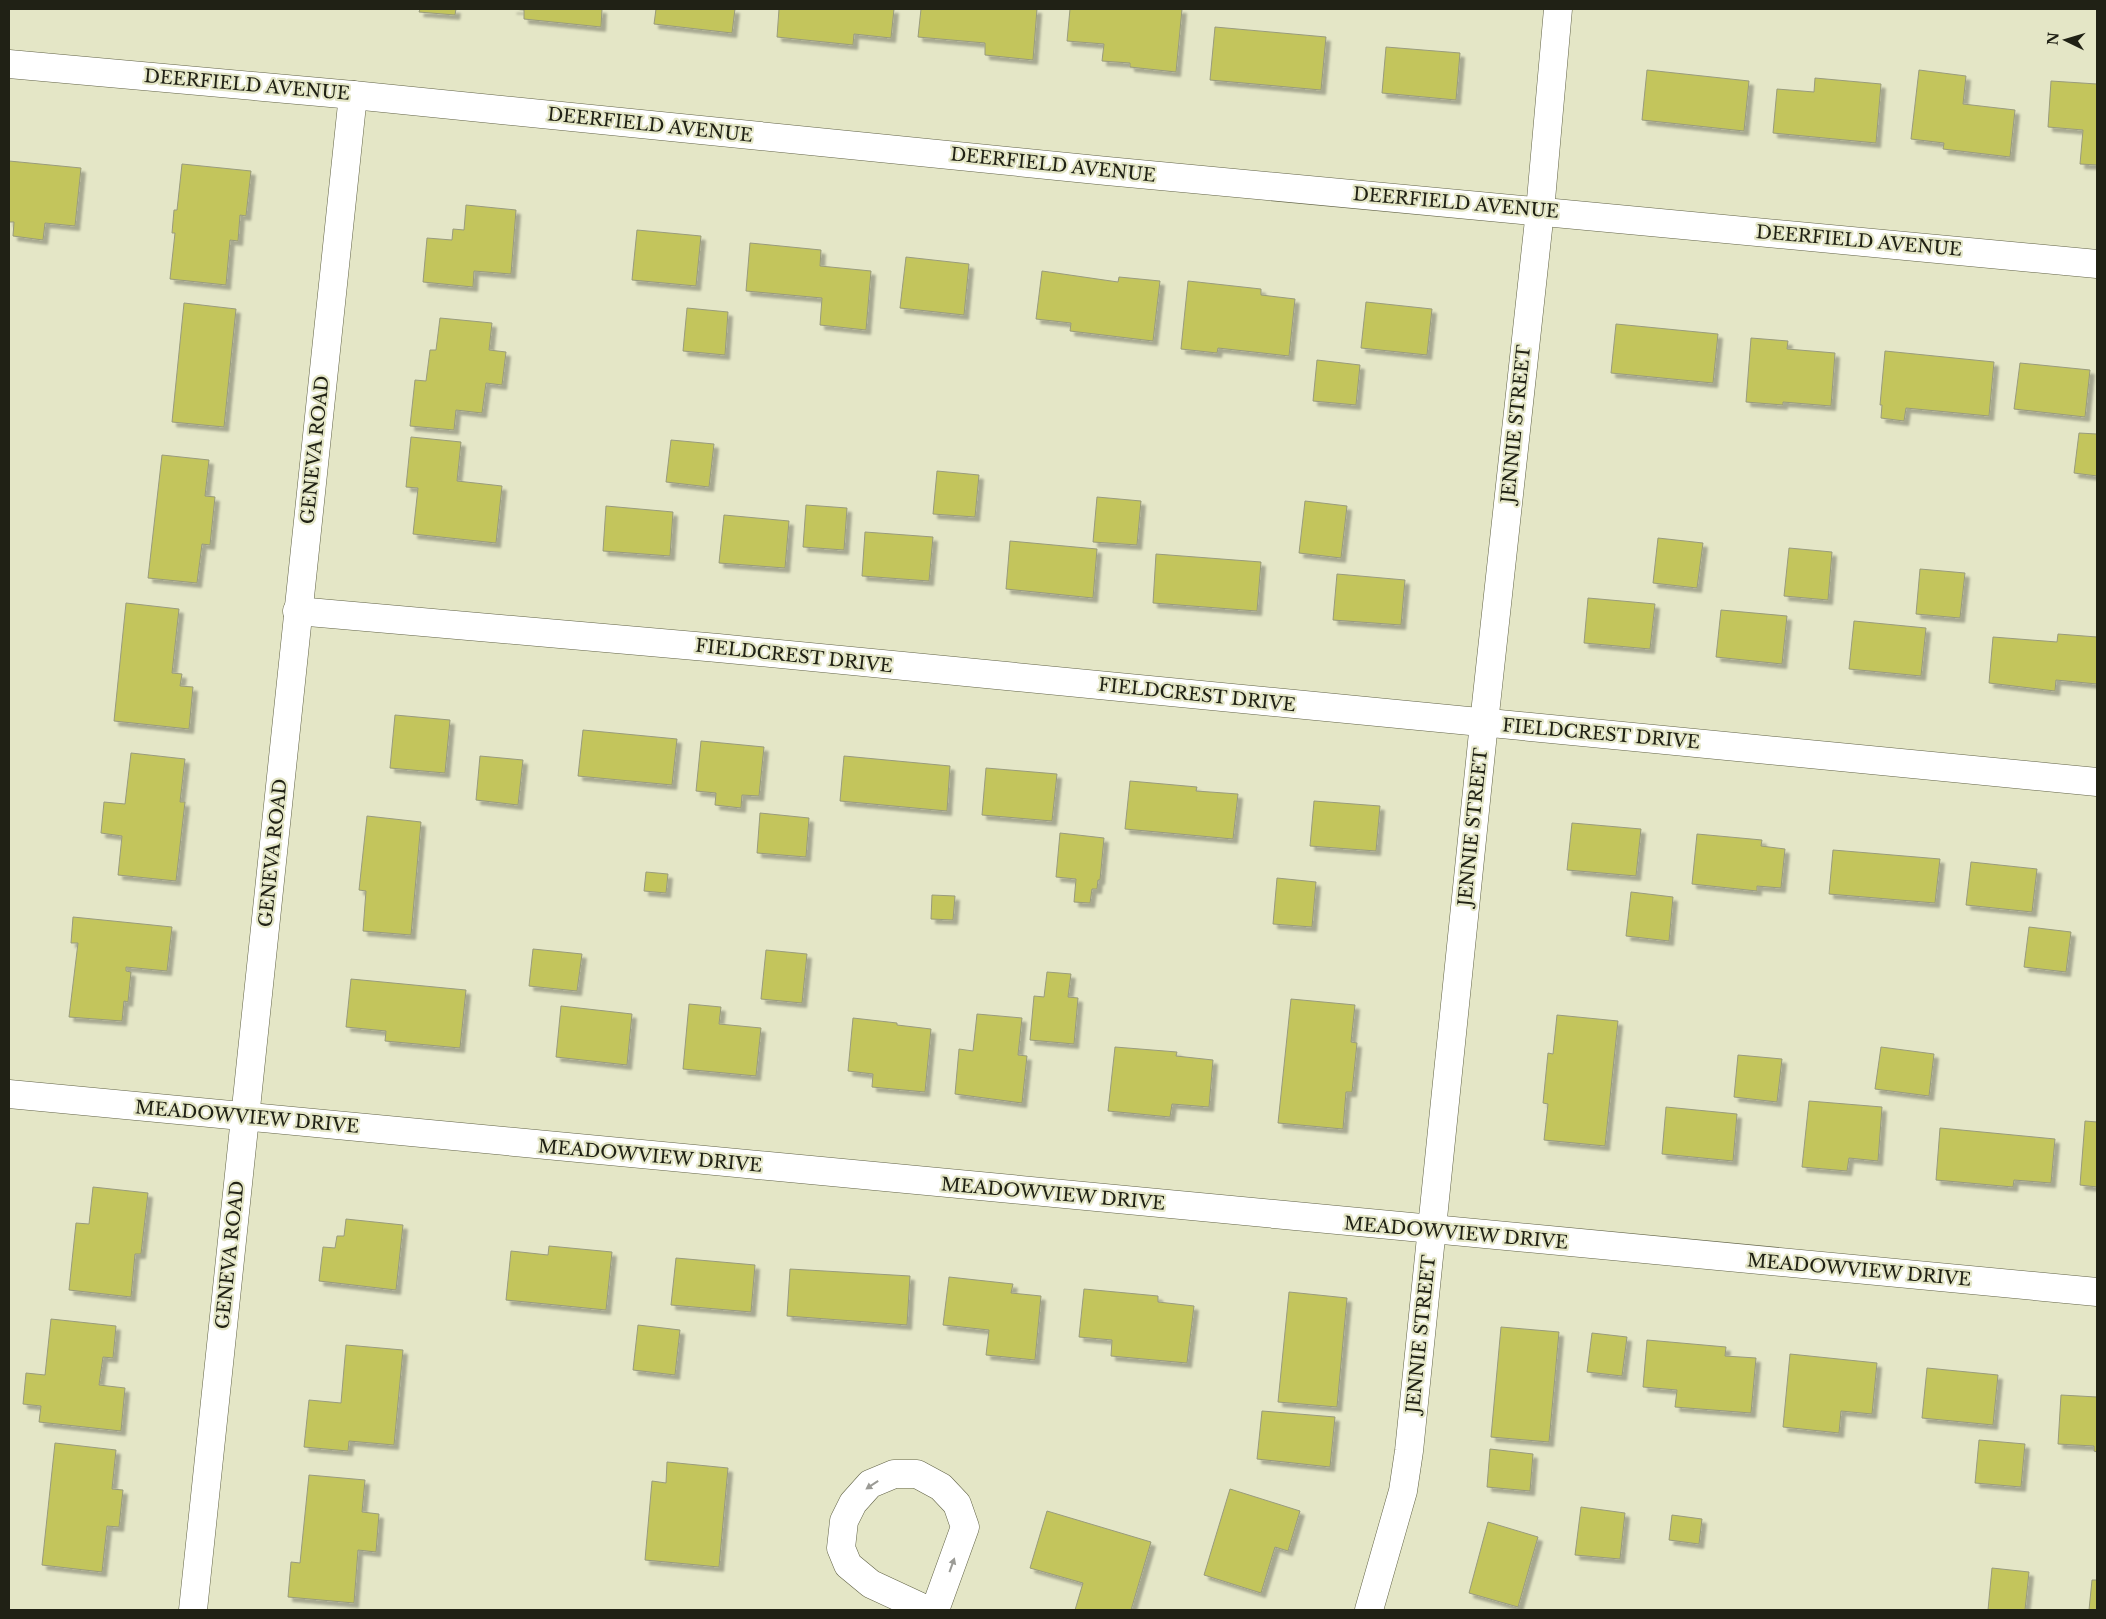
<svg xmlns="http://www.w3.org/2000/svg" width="2106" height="1619" viewBox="0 0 2106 1619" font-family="'Libre Baskerville',serif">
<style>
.building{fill:#c3c55c;stroke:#999b7d;filter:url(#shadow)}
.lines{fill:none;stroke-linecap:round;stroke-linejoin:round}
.street-casing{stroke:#626347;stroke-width:29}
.street{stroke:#fff;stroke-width:28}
.oneway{fill:#9b9b96}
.labels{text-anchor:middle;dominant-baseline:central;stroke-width:4.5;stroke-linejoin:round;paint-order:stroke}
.street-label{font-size:18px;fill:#202115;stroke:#e4e6c6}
</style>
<defs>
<filter id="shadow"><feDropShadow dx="4.5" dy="4.5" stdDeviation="1" flood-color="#0004"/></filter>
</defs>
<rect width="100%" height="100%" fill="#e4e6c6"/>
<g class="building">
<path d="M420 9H456L455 15 419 12Z"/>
<path d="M512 9H602L601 27 524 19V10Z"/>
<path d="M656 9H735L732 33 654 24Z"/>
<path d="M779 9H894L891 38 854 34 853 45 777 37Z"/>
<path d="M921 9H1037L1033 60 985 55V43L918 37Z"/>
<path d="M1070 9H1182L1176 72 1130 67V63L1102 61 1104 44 1067 41Z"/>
<path d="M1215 27 1326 37 1321 90 1210 80Z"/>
<path d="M1386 47 1460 53 1456 100 1382 93Z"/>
<path d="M1647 70 1749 81 1744 131 1642 120Z"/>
<path d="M1919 70 1966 76 1963 104 2015 110 2010 157 1943 149 1944 143 1911 139Z"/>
<path d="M1815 78 1881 84 1876 143 1773 133 1777 89 1814 92Z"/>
<path d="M2051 81 2097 84V165L2080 164 2083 130 2048 127Z"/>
<path d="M9 161 81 168 75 226 45 223 43 240 13 236 14 222H9Z"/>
<path d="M182 164 251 171 246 216 240 215 238 241 230 240 226 285 170 279 175 233H172L174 210H177Z"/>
<path d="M466 205 516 210 511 274 474 271 473 287 423 282 427 238 452 240 453 229 464 230Z"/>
<path d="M637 230 701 236 696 286 632 280Z"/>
<path d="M750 243 821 250 820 266 871 271 866 330 820 325 822 298 746 291Z"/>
<path d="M906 257 969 264 964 315 900 308Z"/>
<path d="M1042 271 1118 282 1119 277 1160 281 1153 341 1070 331 1071 323 1036 319Z"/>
<path d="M1188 281 1261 289V295L1295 299 1289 356 1218 348 1217 353 1181 349Z"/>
<path d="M1366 302 1432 309 1427 355 1361 348Z"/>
<path d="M184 303 236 309 224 427 172 422Z"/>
<path d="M687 308 728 312 725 355 683 351Z"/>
<path d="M440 318 492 323 489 350 506 352 502 385 486 383 482 413 456 410 454 430 410 426 415 380 426 381 430 350H436Z"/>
<path d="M1616 324 1718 334 1713 383 1611 373Z"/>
<path d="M1751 338 1788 341 1787 349 1835 353 1831 406 1783 402V405L1746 402Z"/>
<path d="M1885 351 1994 362 1989 416 1906 408 1904 421 1881 418 1882 405H1880Z"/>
<path d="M1317 360 1360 365 1356 405 1313 401Z"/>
<path d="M2020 363 2090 370 2085 417 2014 409Z"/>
<path d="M2079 433 2097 434V476L2074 473Z"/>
<path d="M411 437 461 442 457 481 502 486 496 543 413 534 418 488 406 487Z"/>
<path d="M671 440 714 444 709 487 666 482Z"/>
<path d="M162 455 209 460 205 496 215 497 210 545 202 544 197 583 148 578Z"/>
<path d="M937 471 979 475 975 517 933 514Z"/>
<path d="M1097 497 1141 501 1137 545 1093 542Z"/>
<path d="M1305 501 1347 506 1341 558 1299 553Z"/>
<path d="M806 505 847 508 844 550 803 547Z"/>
<path d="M606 506 673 512 670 556 603 551Z"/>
<path d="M724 515 789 521 785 568 719 563Z"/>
<path d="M865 532 933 537 929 581 862 576Z"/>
<path d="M1658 538 1703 543 1697 588 1653 583Z"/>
<path d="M1010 541 1097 549 1093 598 1006 589Z"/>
<path d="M1789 548 1832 552 1828 600 1784 596Z"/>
<path d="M1156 554 1261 562 1257 611 1153 603Z"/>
<path d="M1920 569 1965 573 1960 618 1916 614Z"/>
<path d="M1337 574 1405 580 1401 625 1333 620Z"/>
<path d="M1588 598 1655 604 1650 649 1584 643Z"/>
<path d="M126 603 179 609 172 673 182 674 180 686 193 687 189 729 114 721Z"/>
<path d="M1721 610 1787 616 1782 664 1716 657Z"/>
<path d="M1854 621 1926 628 1921 676 1849 669Z"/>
<path d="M2058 634 2097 637V684L2056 680 2055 691 1989 683 1993 637 2057 642Z"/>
<path d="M395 715 450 720 445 773 390 768Z"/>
<path d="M583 730 677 739 672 785 578 776Z"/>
<path d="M701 741 764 747 759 796 742 795 741 808 715 805 716 793 696 791Z"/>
<path d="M131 753 185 759 180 802H185L176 881 118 875 122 836 101 833 104 802 125 804Z"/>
<path d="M480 756 523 760 518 805 476 800Z"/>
<path d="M844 756 950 766 947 811 840 801Z"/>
<path d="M986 768 1057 774 1052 821 982 815Z"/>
<path d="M1130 781 1197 787 1196 791 1238 794 1233 839 1125 829Z"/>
<path d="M1314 801 1380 806 1376 851 1310 846Z"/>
<path d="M760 813 809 818 806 857 757 853Z"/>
<path d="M367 816 421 822 411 935 363 931 366 891 359 890Z"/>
<path d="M1572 823 1641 829 1636 876 1567 870Z"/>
<path d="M1060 833 1104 838 1100 880H1098L1097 889H1092L1090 903 1074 902 1076 879 1056 877Z"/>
<path d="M1697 834 1762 840 1761 846 1785 849 1781 888 1757 886V891L1692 884Z"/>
<path d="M1833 850 1940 859 1935 903 1829 894Z"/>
<path d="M1971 862 2037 869 2032 912 1966 905Z"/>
<path d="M646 872 668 874 666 893 644 891Z"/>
<path d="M1277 878 1316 882 1312 927 1273 924Z"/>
<path d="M1631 892 1673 897 1669 941 1626 936Z"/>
<path d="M932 895 955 896 953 920 931 919Z"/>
<path d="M73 917 172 927 167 971 126 967V971L131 972 128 1002 124 1001 122 1021 69 1017 78 943H71Z"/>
<path d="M2029 927 2071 932 2066 972 2024 967Z"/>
<path d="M533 949 582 954 577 991 529 986Z"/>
<path d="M766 950 807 954 802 1003 761 999Z"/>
<path d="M1047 972 1071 974 1068 997 1078 998 1074 1044 1030 1040 1034 996 1044 997Z"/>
<path d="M351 979 466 990 460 1048 385 1041 386 1031 346 1027Z"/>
<path d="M1291 999 1355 1005 1351 1042 1357 1043 1352 1092H1346L1343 1129 1278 1123Z"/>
<path d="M689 1004 721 1007 719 1024 761 1028 756 1076 683 1069Z"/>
<path d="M561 1006 632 1014 627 1065 556 1057Z"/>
<path d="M977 1014 1022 1018 1018 1055 1027 1056 1022 1103 955 1094 959 1049 973 1051Z"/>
<path d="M1557 1015 1618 1021 1605 1146 1544 1140 1548 1104 1543 1103 1548 1053 1553 1054Z"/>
<path d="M853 1018 897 1023V1025L931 1029 925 1092 872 1087 873 1074 848 1071Z"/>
<path d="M1115 1047 1177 1052 1176 1056 1213 1060 1209 1107 1172 1104 1170 1117 1108 1111Z"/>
<path d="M1881 1047 1934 1054 1929 1096 1875 1089Z"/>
<path d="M1738 1055 1782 1059 1777 1102 1734 1097Z"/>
<path d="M1809 1101 1882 1107 1878 1161 1849 1158 1847 1171 1802 1167Z"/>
<path d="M1666 1107 1737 1114 1733 1161 1662 1154Z"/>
<path d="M2085 1121 2097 1122V1187L2080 1185Z"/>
<path d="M1940 1128 2055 1139 2051 1183 2014 1180 2013 1187 1936 1180Z"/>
<path d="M93 1187 148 1193 141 1254H135L131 1297 69 1290 76 1223 89 1224Z"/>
<path d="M346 1219 403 1225 396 1290 319 1281 323 1247 335 1248 337 1236H344Z"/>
<path d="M549 1246 612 1252 606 1310 506 1300 511 1251 548 1255Z"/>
<path d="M676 1258 755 1265 751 1312 671 1305Z"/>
<path d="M790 1269 910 1276 907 1325 787 1316Z"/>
<path d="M949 1277 1013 1284 1011 1293 1041 1296 1035 1360 986 1355 989 1330 943 1325Z"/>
<path d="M1084 1289 1158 1296V1302L1194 1306 1187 1363 1111 1356 1112 1340 1079 1337Z"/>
<path d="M1289 1292 1347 1298 1337 1407 1278 1402Z"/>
<path d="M51 1319 116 1326 113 1358 103 1357 99 1385 125 1388 121 1431 39 1422 41 1406 23 1404 26 1373 45 1375Z"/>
<path d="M638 1325 680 1330 675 1375 633 1370Z"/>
<path d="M1501 1327 1559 1332 1549 1442 1491 1437Z"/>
<path d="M1592 1333 1627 1337 1622 1376 1587 1372Z"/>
<path d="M1647 1340 1726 1347 1725 1356 1756 1358 1751 1413 1675 1407 1677 1390 1643 1387Z"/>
<path d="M346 1345 403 1350 394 1445 349 1441 348 1451 304 1447 309 1400 341 1403Z"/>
<path d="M1790 1354 1877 1363 1872 1414 1841 1411 1839 1433 1783 1427Z"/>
<path d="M1927 1368 1998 1375 1993 1425 1922 1418Z"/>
<path d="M2061 1395 2097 1397V1452L2094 1451V1446L2058 1444Z"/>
<path d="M1262 1411 1335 1417 1330 1467 1257 1459Z"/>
<path d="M1979 1440 2025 1444 2021 1487 1975 1483Z"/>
<path d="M55 1443 116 1450 112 1489 123 1490 119 1527 107 1526 102 1572 42 1565Z"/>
<path d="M1490 1449 1533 1454 1530 1491 1487 1487Z"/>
<path d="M667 1462 728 1468 719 1567 645 1560 652 1481 666 1483Z"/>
<path d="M309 1475 365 1480 362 1512 379 1514 376 1552 358 1550 354 1603 288 1597 291 1562 300 1563Z"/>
<path d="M1230 1489 1300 1511 1288 1551 1275 1547 1261 1593 1204 1575Z"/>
<path d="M1581 1507 1625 1513 1620 1559 1575 1555Z"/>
<path d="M1047 1511 1151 1542 1131 1610H1075L1083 1583 1030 1568Z"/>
<path d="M1672 1515 1702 1519 1699 1544 1669 1540Z"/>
<path d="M1488 1522 1538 1537 1518 1607 1469 1593Z"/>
<path d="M1992 1568 2029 1572 2025 1610H1988Z"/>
<path d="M2092 1580H2097V1610H2089Z"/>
</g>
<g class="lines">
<defs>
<g id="street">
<path d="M9 64 353 95 1107 171 2097 264"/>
<path d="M297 611 718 648 2097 782"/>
<path d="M9 1094 2097 1292"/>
<path d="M193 1610 353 95"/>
<path d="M927 1610 871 1584 848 1565 841 1548 844 1521 853 1503 870 1484 894 1474H917L941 1487 957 1504 965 1527 935 1610"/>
<path d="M1369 1610 1403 1491 1409 1451 1484 723 1540 211 1558 9"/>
</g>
</defs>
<use href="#street" class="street-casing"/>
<use href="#street" class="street"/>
</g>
<defs><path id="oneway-solid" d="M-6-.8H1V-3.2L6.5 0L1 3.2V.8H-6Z" transform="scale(1.25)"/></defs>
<g class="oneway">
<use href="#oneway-solid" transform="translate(872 1485) rotate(146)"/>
<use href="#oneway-solid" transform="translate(952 1565) rotate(-70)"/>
</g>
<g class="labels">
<g class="street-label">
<text transform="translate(247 85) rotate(5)">DEERFIELD AVENUE</text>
<text transform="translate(650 125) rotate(6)">DEERFIELD AVENUE</text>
<text transform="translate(1053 165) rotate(6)">DEERFIELD AVENUE</text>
<text transform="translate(1456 203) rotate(5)">DEERFIELD AVENUE</text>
<text transform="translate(1859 241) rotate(5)">DEERFIELD AVENUE</text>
<text transform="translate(1516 424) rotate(-84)">JENNIE STREET</text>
<text transform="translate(315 450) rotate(-84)">GENEVA ROAD</text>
<text transform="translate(794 656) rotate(6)">FIELDCREST DRIVE</text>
<text transform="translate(1197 695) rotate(6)">FIELDCREST DRIVE</text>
<text transform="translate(1601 734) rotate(5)">FIELDCREST DRIVE</text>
<text transform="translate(1473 827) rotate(-84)">JENNIE STREET</text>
<text transform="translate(273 853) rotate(-84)">GENEVA ROAD</text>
<text transform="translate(247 1117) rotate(5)">MEADOWVIEW DRIVE</text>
<text transform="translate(650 1156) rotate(5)">MEADOWVIEW DRIVE</text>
<text transform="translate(1053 1194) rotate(5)">MEADOWVIEW DRIVE</text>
<text transform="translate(1456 1233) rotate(5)">MEADOWVIEW DRIVE</text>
<text transform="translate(230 1255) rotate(-84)">GENEVA ROAD</text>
<text transform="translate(1859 1270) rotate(5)">MEADOWVIEW DRIVE</text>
<text transform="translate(1421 1334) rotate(-84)">JENNIE STREET</text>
</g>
</g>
<rect width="2106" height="1619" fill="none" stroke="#202115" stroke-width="20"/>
<g transform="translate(2066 40) rotate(275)" stroke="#e4e6c6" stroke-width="4" paint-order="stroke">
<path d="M0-4L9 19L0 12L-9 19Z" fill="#202115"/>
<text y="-8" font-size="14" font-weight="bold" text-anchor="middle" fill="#202115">N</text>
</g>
</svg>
